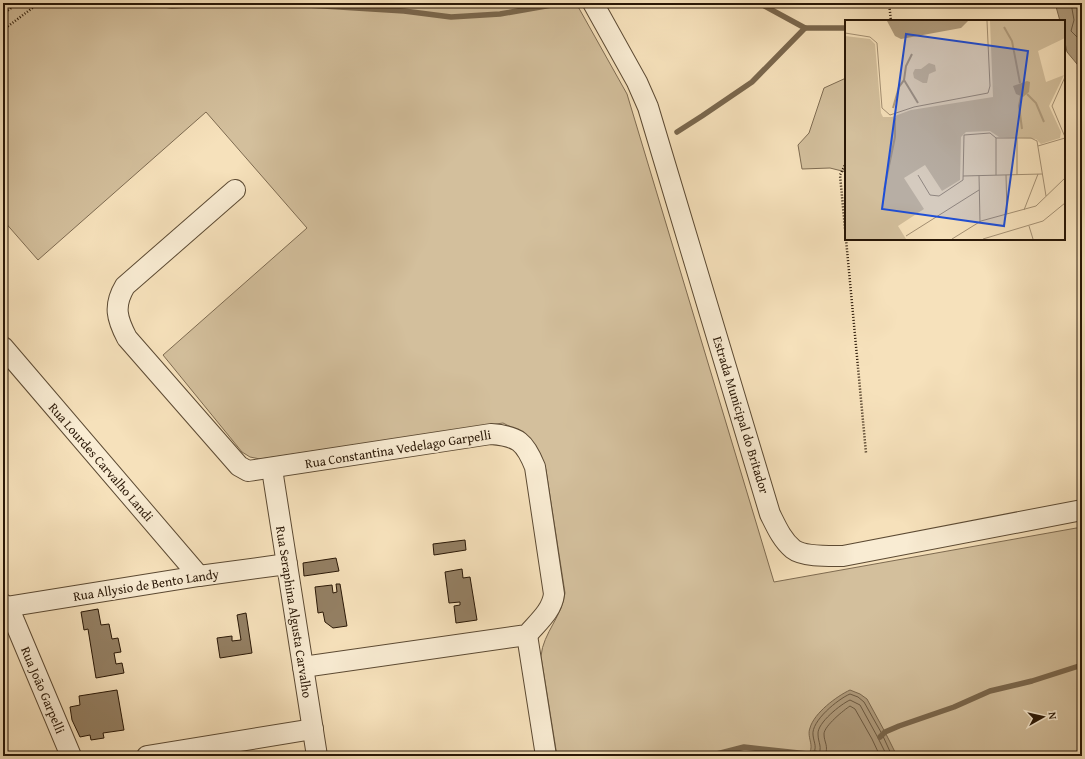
<svg xmlns="http://www.w3.org/2000/svg" width="1085" height="759" viewBox="0 0 1085 759" font-family="'Gentium Book Plus',serif">
<style>
.green{fill:#d3bf9c;stroke:#7e6b51}
.water{fill:#b09c7d;stroke:#7a674d}
.lines{fill:none;stroke-linecap:round;stroke-linejoin:round}
.shore{stroke:#6c5a42;stroke-width:1}
.stream{stroke:#7a674d;stroke-width:5.5}
.building{fill:#948064;stroke:#291706}
.street-casing{stroke:#5c4a33;stroke-width:22}
.path{stroke:#291706;stroke-width:2.5;stroke-dasharray:1 2;stroke-linecap:butt}
.street{stroke:#f9ecd3;stroke-width:20}
.labels{text-anchor:middle;dominant-baseline:central;stroke-width:4;stroke-linejoin:round;paint-order:stroke}
.street-label{font-size:13px;fill:#291706;stroke:#f9ecd3}
.inset-river{fill:none;stroke:#b09c7d;stroke-width:2}
.inset-road{fill:none;stroke:#a49073;stroke-width:1}
.view{fill:#1d4ed8;fill-opacity:0.15;stroke:#1d4ed8;stroke-width:2}
.inset-edge{fill:none;stroke:#291706;stroke-width:2}
</style>
<rect width="100%" height="100%" fill="#f6e1bb"/>
<filter id="stains"><feTurbulence type="fractalNoise" baseFrequency=".005" numOctaves="4"/><feColorMatrix values="0 0 0 0 .2 0 0 0 0 .09 0 0 0 0 .02 0 0 0 .5 -.17"/></filter>
<radialGradient id="worn" r=".72"><stop offset=".6" stop-color="#630" stop-opacity="0"/><stop offset="1" stop-color="#630" stop-opacity=".3"/></radialGradient>
<g class="green">
<path d="M3 3H576L627 94 774 582 1082 527V756H557L541 656C543 633 563 615 565 593L546 470C539 444 527 435 503 423L260 459 250 457 242 452 163 355 307 228 206 112 38 260 3 220Z"/>
<path d="M846 78V172L830 168 802 169 798 145 809 133 824 88Z"/>
</g>
<g class="water">
<path d="M1055 3H1082V70L1067 52 1064 38V21H1060Z"/>
<path d="M850 690 860 694 867 699 885 732 897 756H806C817 748 806 738 810 728 814 713 837 696 850 690Z"/>
</g>
<g class="lines">
<g class="shore">
<path d="M1071 3 1074 20 1071 31 1078 38 1082 46"/>
<path d="M812 756C818 747 814 744 813 735 811 721 838 699 850 694L858 697 864 702 882 734 892 756"/>
<path d="M818 756C823 747 818 743 818 734 817 723 841 704 850 700L860 705 877 736 887 756"/>
<path d="M825 756C829 745 824 743 824 734 824 726 844 710 850 706L855 709 872 739 880 756"/>
</g>
<g class="stream">
<path d="M152 3 172 6 224 3"/>
<path d="M275 3 404 11 451 17 500 14 563 3"/>
<path d="M759 3 805 28H846"/>
<path d="M677 132 702 116 752 82 805 28"/>
<path d="M880 737 885 732 899 726 954 707 990 691 1032 681 1082 665"/>
<path d="M709 756 744 747 808 754 815 753"/>
</g>
</g>
<g class="building">
<path d="M465 540 466 550 434 555 433 544Z"/>
<path d="M336 558 339 571 304 576 303 563Z"/>
<path d="M462 569 463 578 470 577 477 620 456 623 454 606 460 605V602L449 603 445 572Z"/>
<path d="M336 584H340L347 626 333 628 325 622 323 612 318 613 315 587 332 585 333 593 337 592Z"/>
<path d="M98 609 101 625 109 624 112 639 118 638 121 652 114 653 116 664 122 663 124 673 96 678 88 629 84 630 81 612Z"/>
<path d="M246 613 252 653 220 658 217 638 232 636V641L241 640 237 615Z"/>
<path d="M117 690 124 730 103 733 104 738 91 740 90 735 80 737 72 720 70 707 80 705 79 696Z"/>
</g>
<g class="lines">
<defs>
<g id="street">
<path d="M593 3 637 82 648 107 770 514C776 526 782 540 793 549 803 557 830 556 843 556L1082 510"/>
<path d="M235 190 125 286C113 306 117 319 127 338L239 466 248 471 491 434C518 436 525 442 535 467L554 594C552 611 538 622 527 635L303 667"/>
<path d="M3 347 199 576"/>
<path d="M272 469 317 756"/>
<path d="M3 604 13 618 71 756"/>
<path d="M6 607 199 576 287 564"/>
<path d="M527 635 546 756"/>
<path d="M147 756 313 729"/>
</g>
</defs>
<use href="#street" class="street-casing"/>
<g class="path">
<path d="M889 3 891 21"/>
<path d="M3 14 18 3"/>
<path d="M3 30 39 3"/>
<path d="M846 163 840 175 866 453"/>
</g>
<use href="#street" class="street"/>
</g>
<g class="labels">
<g class="street-label">
<text transform="translate(741 415) rotate(73)">Estrada Municipal do Britador</text>
<text transform="translate(398 449) rotate(-9)">Rua Constantina Vedelago Garpelli</text>
<text transform="translate(101 462) rotate(49)">Rua Lourdes Carvalho Landi</text>
<text transform="translate(146 585) rotate(-9)">Rua Allysio de Bento Landy</text>
<text transform="translate(294 612) rotate(81)">Rua Seraphina Algusta Carvalho</text>
<text transform="translate(43 690) rotate(67)">Rua João Garpelli</text>
</g>
</g>
<g transform="translate(845 20)">
<rect width="220" height="220" fill="#f6e1bb"/>
<path d="M145 1H220V18L193 31 201 62 219 55 204 86 216 112 215 118 196 124 191 119 154 117 145 111 121 112 116 117 115 160 97 171 80 145 59 158 79 189 53 206 61 219H0V16L25 19 30 24 36 93 38 97H47L66 90 148 77ZM84 43 90 45 91 51 84 54 82 63H78L69 58 68 53 70 49H76Z" fill="#d3bf9c"/>
<path d="M42 1H123L116 8 56 19 50 16ZM182 61 185 62 184 72 178 77 171 74 168 66Z" fill="#b09c7d"/>
<path class="inset-river" d="M159 7 167 21 175 63M59 60 73 83M182 74 191 83 199 102M176 76 174 86 177 109M48 88 54 67 59 60 61 46 67 34M39 170 50 117V98"/>
<path class="inset-road" d="M0 13 25 17 32 23 37 88 45 95 69 87 143 73 145 66 142 1M220 57 207 86 220 117M151 118H186L192 121 201 176M172 118V155M193 126 220 118M73 155 85 175 94 176 118 160 119 115 145 113 151 118V155M134 155 135 202M161 155 162 194M118 156 197 154M179 190 193 154M184 206 188 219M61 216 134 170M107 219 136 201 191 186 220 158M138 219 198 201 220 183"/>
<path class="view" d="M61 14 183 31 159 206 37 189Z"/>
<rect width="220" height="220" class="inset-edge"/>
</g>
<rect width="1085" height="759" fill="none" stroke="#f6e1bb" stroke-width="16"/>
<rect x="4" y="4" width="1077" height="751" fill="none" stroke="#291706" stroke-width="2"/>
<rect x="8" y="8" width="1069" height="743" fill="none" stroke="#291706"/>
<g transform="translate(1043 717) rotate(82)" stroke="#f9ecd3" stroke-width="3" paint-order="stroke">
<path d="M0-3L7 15L0 10L-7 15Z" fill="#291706"/>
<text y="-6" font-size="11" font-weight="bold" text-anchor="middle" fill="#291706">N</text>
</g>
<rect width="100%" height="100%" filter="url(#stains)"/>
<rect width="100%" height="100%" fill="url(#worn)"/>
</svg>
